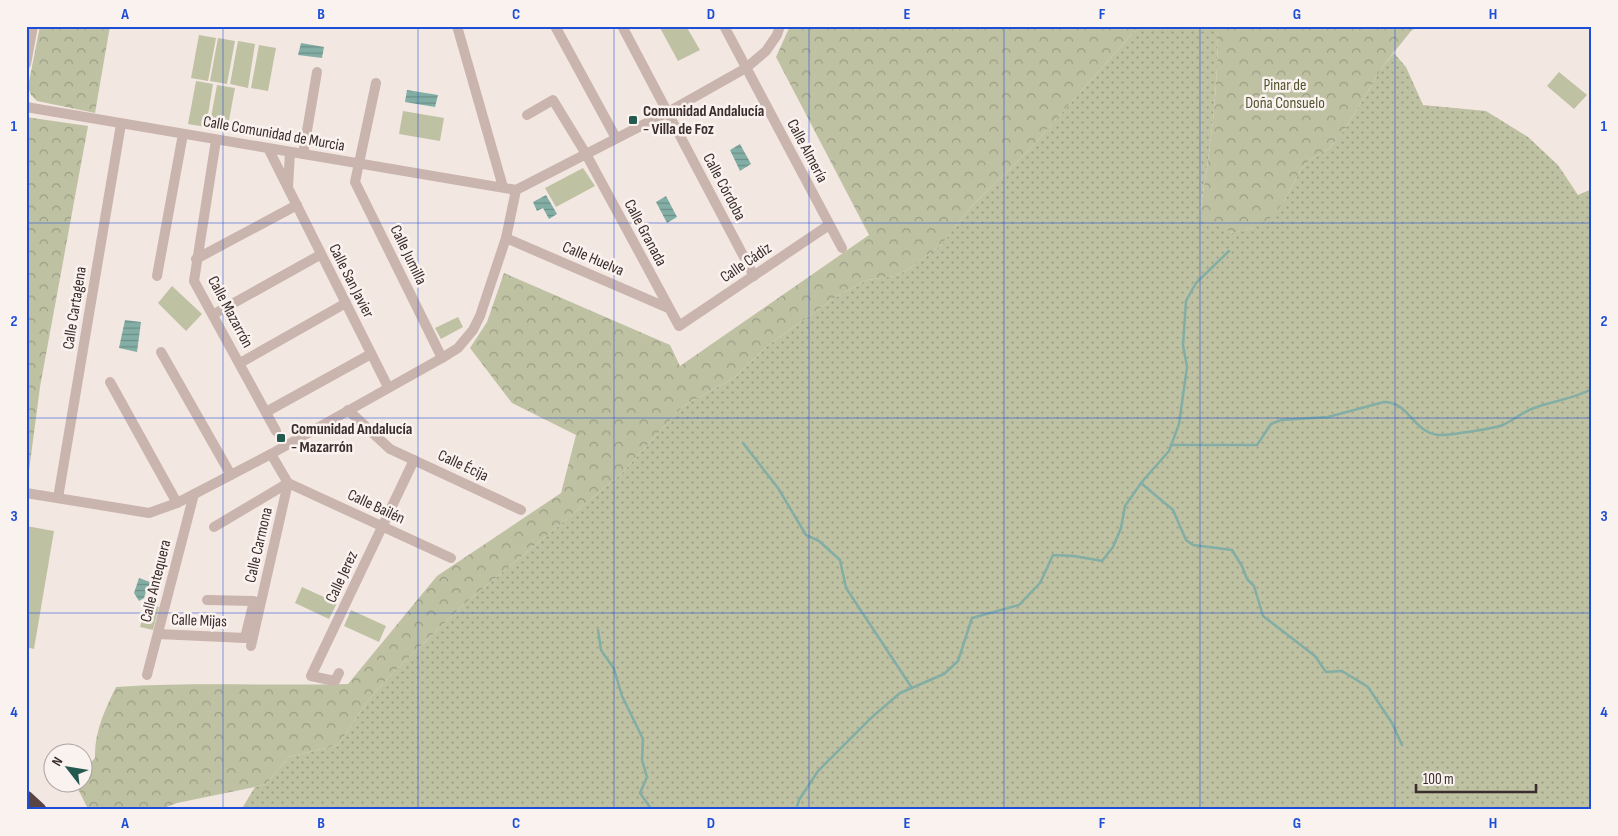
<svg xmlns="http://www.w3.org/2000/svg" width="1618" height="836" viewBox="0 0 1618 836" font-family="'Sofia Sans Condensed',sans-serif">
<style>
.grass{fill:url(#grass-dots)}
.forest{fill:url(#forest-crowns)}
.pitch{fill:#bfc1a3}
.water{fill:url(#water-rules)}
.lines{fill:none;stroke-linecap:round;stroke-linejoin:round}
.stream{stroke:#83aea5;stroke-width:2.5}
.minor{stroke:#cab4ae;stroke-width:10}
.highway{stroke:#5a4544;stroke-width:15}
.grid{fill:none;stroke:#1d4ed8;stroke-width:1;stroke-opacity:0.55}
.poi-dot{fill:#24594f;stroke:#faf2ef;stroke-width:2}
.labels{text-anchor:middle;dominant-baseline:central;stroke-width:5;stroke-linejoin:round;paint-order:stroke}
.park-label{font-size:16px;fill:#525731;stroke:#faf2ef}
.poi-label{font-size:16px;font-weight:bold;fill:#3a2d2c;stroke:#faf2ef;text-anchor:start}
.street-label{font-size:16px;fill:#3a2d2c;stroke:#faf2ef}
.neatline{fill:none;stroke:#1d4ed8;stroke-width:2}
.grid-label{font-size:16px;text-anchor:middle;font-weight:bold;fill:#1d4ed8}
</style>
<defs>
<pattern id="grass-dots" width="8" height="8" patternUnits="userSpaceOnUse" patternTransform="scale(1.25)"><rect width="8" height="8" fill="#bfc1a3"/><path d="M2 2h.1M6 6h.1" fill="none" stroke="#9c9d85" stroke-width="1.8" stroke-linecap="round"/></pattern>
<pattern id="forest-crowns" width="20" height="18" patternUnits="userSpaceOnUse" patternTransform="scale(1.25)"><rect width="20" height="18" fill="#bfc1a3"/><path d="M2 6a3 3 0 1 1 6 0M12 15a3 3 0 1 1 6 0" fill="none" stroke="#9c9d85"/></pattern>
<pattern id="water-rules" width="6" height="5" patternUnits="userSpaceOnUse" patternTransform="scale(1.25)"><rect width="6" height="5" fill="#83aea5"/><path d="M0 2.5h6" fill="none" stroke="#6c8e87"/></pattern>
</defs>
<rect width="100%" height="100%" fill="#f3e7e2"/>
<path class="grass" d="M1139 26H1218C1218 88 1211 150 1200 210L1232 233 1253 228 1284 202 1301 169 1310 160 1330 148 1345 129 1383 66 1394 53 1406 67 1423 105 1486 111 1528 137 1558 165 1578 195 1592 189V810H241L255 787 266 784 289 757 338 745 369 699 389 677 463 605 621 474 683 406 734 378 767 346 839 295 867 280 895 276 907 270 941 245 971 207 1028 151Z"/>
<g class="forest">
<path d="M40 26H110L95 113 37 101 31 95 28 87Z"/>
<path d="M790 26H1139L1028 151 971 207 941 245 907 270 895 276 867 280 839 295 767 346 734 378 683 406 621 474 463 605 389 677 369 699 338 745 289 757 266 784 255 787 177 803 159 810 88 809 78 789 79 784H82L83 770 95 758C94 733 105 709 116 687 193 682 271 686 348 684L437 576 561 493 576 435 512 403 470 348 487 322 504 273 670 345 680 366 869 235 776 57Z"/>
<path d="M1218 26H1419L1411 31 1383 66 1345 129 1330 148 1310 160 1301 169 1284 202 1269 219 1253 228 1233 233 1207 220 1200 210C1211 150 1218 88 1218 26Z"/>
<path d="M26 117 88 126 40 387 27 486Z"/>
</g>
<g class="pitch">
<path d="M659 26H686L700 50 678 61Z"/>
<path d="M199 35 216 38 208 81 191 78Z"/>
<path d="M218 38 235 41 227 84 210 81Z"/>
<path d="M238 41 255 44 248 88 230 84Z"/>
<path d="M259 45 276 48 268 91 251 88Z"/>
<path d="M1559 72 1587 95 1574 109 1547 86Z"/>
<path d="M196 81 213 84 206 127 188 124Z"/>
<path d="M217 85 235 88 227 131 209 128Z"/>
<path d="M403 111 444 118 440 141 399 134Z"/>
<path d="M583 168 595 186 556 207 545 188Z"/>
<path d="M172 286 202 314 186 331 158 303Z"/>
<path d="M458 317 463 327 441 339 435 328Z"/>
<path d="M26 526 54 531 34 649 26 647Z"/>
<path d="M302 587 337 603 329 619 295 603Z"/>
<path d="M146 604 159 607 153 630 140 627Z"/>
<path d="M351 610 386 626 379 642 344 626Z"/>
</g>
<g class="water">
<path d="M301 43 324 47 322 58 298 55Z"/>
<path d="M407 90 438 95 435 107 405 102Z"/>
<path d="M740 144 751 164 740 171 730 150Z"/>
<path d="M546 195 557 214 549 219 543 208 537 211 533 202Z"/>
<path d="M666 196 677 217 667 223 656 202Z"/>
<path d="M125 320 141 322 137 352 119 348Z"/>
<path d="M139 578 158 585 154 593H151L149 588H147L144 598 139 601 134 593Z"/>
</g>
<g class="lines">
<g class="stream">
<path d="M743 443 778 488 806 535 819 541 840 560 846 588 912 688"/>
<path d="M1171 445H1257L1271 424 1281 420 1328 417 1384 402C1409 402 1412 431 1438 435 1447 436 1496 428 1503 425 1516 419 1523 411 1537 407 1555 401 1575 398 1592 389"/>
<path d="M1141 483 1173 510 1186 540 1193 545 1232 550 1242 566 1247 579 1254 586 1263 616 1315 656 1326 672 1342 671 1368 687 1392 723 1402 745"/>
<path d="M598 630 601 650 614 669 622 696 643 739 642 760 647 777 640 793 652 810"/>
<path d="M796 810 799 800 818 771 871 718 900 693 944 674 958 661 972 618 1019 605 1040 583 1053 555 1074 556 1102 561 1113 547 1121 528 1125 506 1141 483 1169 451 1179 424 1187 367 1183 345 1186 301 1196 283 1229 251"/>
</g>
<g class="minor">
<path d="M457 26 503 187"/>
<path d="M555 26 616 138"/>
<path d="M622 26 754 276"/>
<path d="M724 26 842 248"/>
<path d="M26 64 33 26"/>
<path d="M376 83 355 182 442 358"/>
<path d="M26 107 516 190"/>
<path d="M527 115 553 100 586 154 679 326 829 225"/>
<path d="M216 140 194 281 276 431"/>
<path d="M268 148 388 387"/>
<path d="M303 154 317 72"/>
<path d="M288 187 290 152"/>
<path d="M506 238 668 308"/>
<path d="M196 259 297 205"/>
<path d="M157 276 183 134"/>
<path d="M214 314 320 255"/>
<path d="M161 352 231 475"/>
<path d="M240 363 346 303"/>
<path d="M110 382 177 503"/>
<path d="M348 410 390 449 521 510"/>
<path d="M266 412 371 354"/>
<path d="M26 493 149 513 177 503 271 454 442 358 458 348 473 330 480 316 506 238 516 190 668 112 746 68 766 51 777 35 780 26"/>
<path d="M58 498 121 124"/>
<path d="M214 527 288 483 451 558"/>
<path d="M158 634 245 638 254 601 207 600"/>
<path d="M251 646 288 483 271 454"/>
<path d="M339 673 335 681 311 676 414 460"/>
<path d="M147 675 194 494"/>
</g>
<path class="highway" d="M26 798 39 810"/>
</g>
<path class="grid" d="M223 26V810M418 26V810M614 26V810M809 26V810M1004 26V810M1200 26V810M1395 26V810M26 223H1592M26 418H1592M26 613H1592"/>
<g class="poi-dot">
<rect x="628" y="115" width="10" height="10" rx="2.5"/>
<rect x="276" y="433" width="10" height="10" rx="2.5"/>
</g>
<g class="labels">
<g class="park-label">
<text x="1285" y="85">Pinar de<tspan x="1285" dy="18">Doña Consuelo</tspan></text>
</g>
<g class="poi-label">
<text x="643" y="111">Comunidad Andalucía<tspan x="643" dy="18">- Villa de Foz</tspan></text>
<text x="291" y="429">Comunidad Andalucía<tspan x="291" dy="18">- Mazarrón</tspan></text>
</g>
<g class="street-label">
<text transform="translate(274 134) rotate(10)">Calle Comunidad de Murcia</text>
<text transform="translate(807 151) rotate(62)">Calle Almería</text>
<text transform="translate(724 187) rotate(62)">Calle Córdoba</text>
<text transform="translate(645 233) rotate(62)">Calle Granada</text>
<text transform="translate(408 255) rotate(64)">Calle Jumilla</text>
<text transform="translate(593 259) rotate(23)">Calle Huelva</text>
<text transform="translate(746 263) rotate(-34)">Calle Cádiz</text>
<text transform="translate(351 281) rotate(63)">Calle San Javier</text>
<text transform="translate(75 308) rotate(-81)">Calle Cartagena</text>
<text transform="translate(230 312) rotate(62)">Calle Mazarrón</text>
<text transform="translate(463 466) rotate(25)">Calle Écija</text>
<text transform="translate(376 507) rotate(25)">Calle Bailén</text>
<text transform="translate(259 545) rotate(-77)">Calle Carmona</text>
<text transform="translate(342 577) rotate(-65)">Calle Jerez</text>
<text transform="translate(156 581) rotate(-76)">Calle Antequera</text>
<text transform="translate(199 621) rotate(2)">Calle Mijas</text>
</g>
</g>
<rect width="1618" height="836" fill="none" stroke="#faf2ef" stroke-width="55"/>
<g transform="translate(68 768) rotate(301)"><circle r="24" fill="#faf2ef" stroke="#ada3a1"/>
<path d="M0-4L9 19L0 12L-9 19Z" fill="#24594f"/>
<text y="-8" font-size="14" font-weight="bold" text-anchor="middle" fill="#3a2d2c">N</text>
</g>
<path d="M1416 784v8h120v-8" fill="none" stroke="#3a2d2c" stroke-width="2.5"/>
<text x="1423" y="784" font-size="15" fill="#3a2d2c" stroke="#faf2ef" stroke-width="4" paint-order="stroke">100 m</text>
<rect x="28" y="28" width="1562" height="780" class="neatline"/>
<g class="grid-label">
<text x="125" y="19">A</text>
<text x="321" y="19">B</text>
<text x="516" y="19">C</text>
<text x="711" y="19">D</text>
<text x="907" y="19">E</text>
<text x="1102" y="19">F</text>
<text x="1297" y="19">G</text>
<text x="1493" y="19">H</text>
<text x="14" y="131">1</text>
<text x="1604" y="131">1</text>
<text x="14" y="326">2</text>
<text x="1604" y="326">2</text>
<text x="14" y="521">3</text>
<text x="1604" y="521">3</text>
<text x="14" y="717">4</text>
<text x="1604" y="717">4</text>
<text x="125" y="828">A</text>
<text x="321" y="828">B</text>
<text x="516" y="828">C</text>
<text x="711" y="828">D</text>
<text x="907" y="828">E</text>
<text x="1102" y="828">F</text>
<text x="1297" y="828">G</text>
<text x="1493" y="828">H</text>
</g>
</svg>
